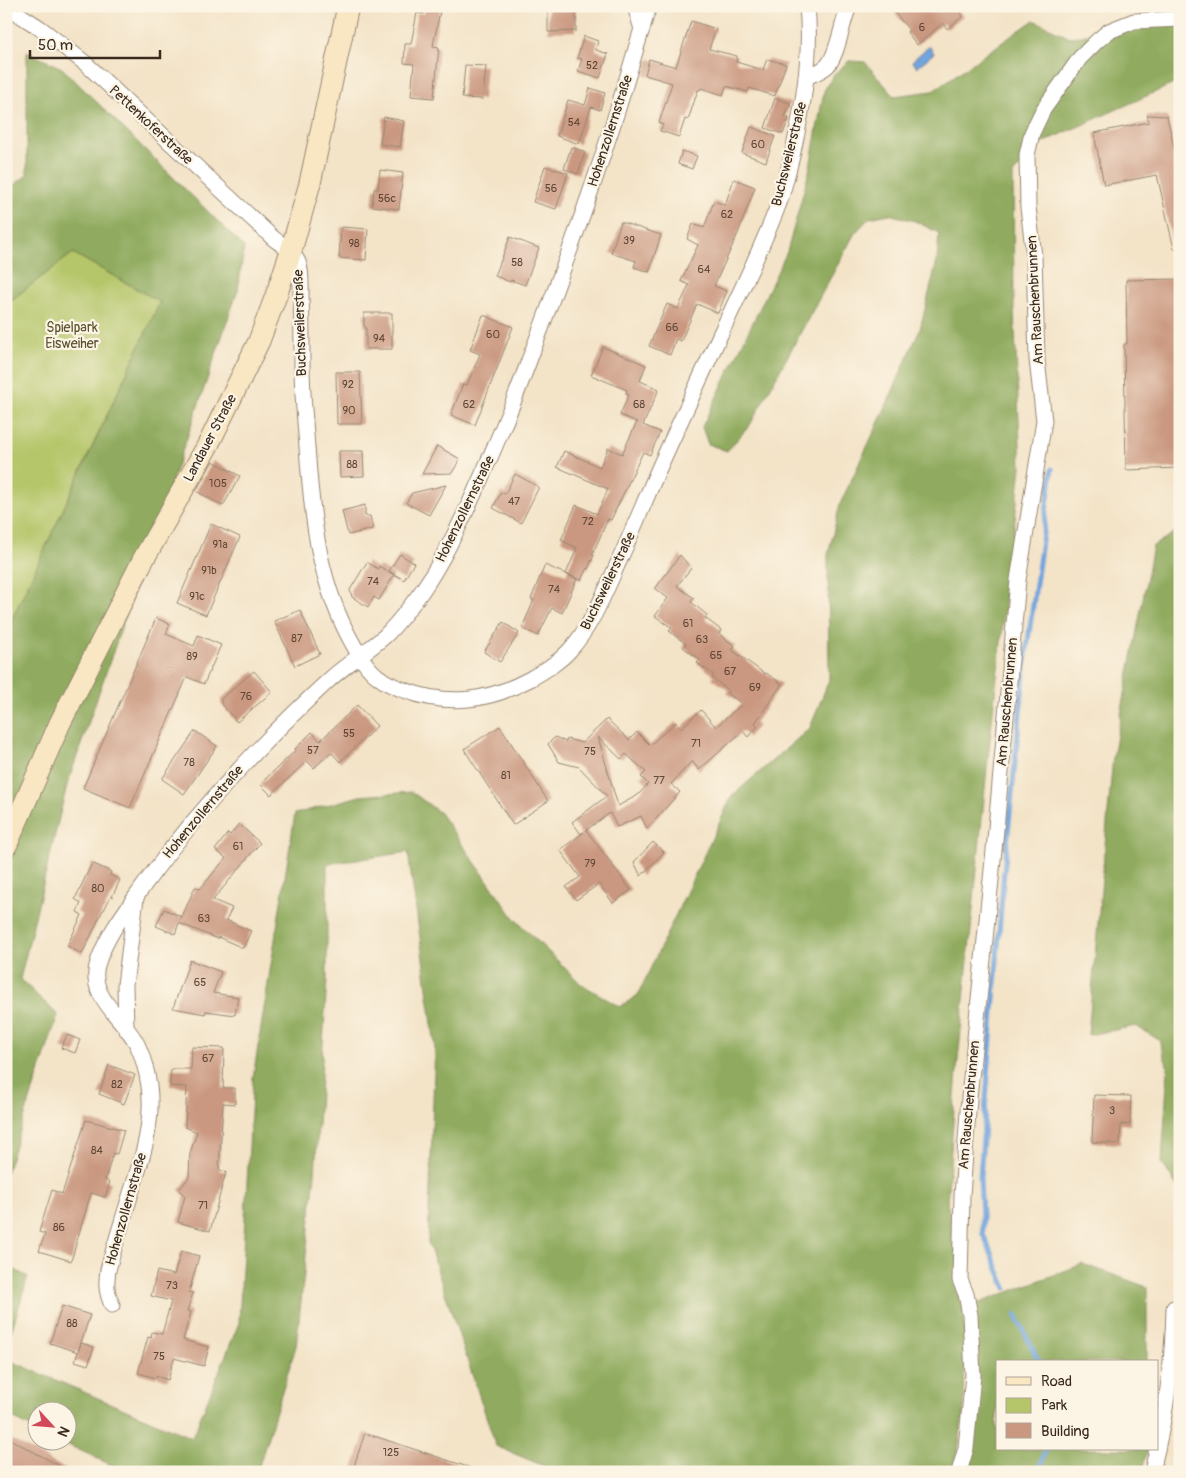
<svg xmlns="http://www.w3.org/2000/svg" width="1186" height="1478" viewBox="0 0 1186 1478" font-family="Pangolin,sans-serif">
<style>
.green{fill:#b5c66a;stroke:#787844}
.forest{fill:#90ab5e;stroke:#666a3e}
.water{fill:#72a4dd;stroke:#56677e}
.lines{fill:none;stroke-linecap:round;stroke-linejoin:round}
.stream{stroke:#72a4dd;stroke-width:5}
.building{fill:#ca9880;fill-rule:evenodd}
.street-casing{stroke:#978672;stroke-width:17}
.secondary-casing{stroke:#978672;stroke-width:23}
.street{stroke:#fff;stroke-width:15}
.secondary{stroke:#f9e7c3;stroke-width:21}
.labels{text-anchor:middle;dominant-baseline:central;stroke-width:4.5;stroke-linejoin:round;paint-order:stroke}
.number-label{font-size:11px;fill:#5f4636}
.street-label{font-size:14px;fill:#3b2a1e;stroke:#fcf5e5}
.park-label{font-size:14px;fill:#5a5131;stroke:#fcf5e5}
</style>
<rect width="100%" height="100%" fill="#fcf5e5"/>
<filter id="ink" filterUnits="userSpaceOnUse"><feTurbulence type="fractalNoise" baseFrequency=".02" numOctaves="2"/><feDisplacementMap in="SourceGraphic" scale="10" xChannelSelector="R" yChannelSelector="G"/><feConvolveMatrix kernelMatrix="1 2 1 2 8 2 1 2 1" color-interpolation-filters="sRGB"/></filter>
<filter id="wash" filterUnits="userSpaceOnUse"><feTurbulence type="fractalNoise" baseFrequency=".0096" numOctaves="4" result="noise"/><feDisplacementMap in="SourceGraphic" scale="20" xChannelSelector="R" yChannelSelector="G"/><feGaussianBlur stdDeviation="1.12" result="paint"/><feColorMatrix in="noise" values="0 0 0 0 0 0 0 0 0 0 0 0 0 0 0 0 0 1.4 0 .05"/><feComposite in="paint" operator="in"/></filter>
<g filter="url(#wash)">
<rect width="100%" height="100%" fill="#f3e3c7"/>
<path class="green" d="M73 253 160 302 6 632V304Z"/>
<g class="forest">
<path d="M1034 20 1068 37 1082 36 1097 32 1180 24V81L1044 142 1013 174 1014 308 1021 467 990 738 957 1070 947 1203 956 1246 963 1298 965 1341 964 1407 956 1465 952 1472H884L861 1468 856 1472H558L496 1446 428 1242 435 1045 408 852 327 864V979L315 1174 296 1346 257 1472H126L60 1441 68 1440V1410H38L37 1430 6 1415V1359L192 1438 239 1323 253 1078 295 814 360 796 412 792 440 813 514 918 581 984 620 1007 638 995 732 796 810 728 829 680 828 555 840 504 884 411 920 329 937 261 939 233 915 221 889 214 869 218 855 233 750 425 727 451 708 444 702 427 787 252 809 172 824 91 834 74 849 61 865 62 894 96 933 91Z"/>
<path d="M27 52 62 68 244 247 238 290 67 785 20 979 58 1015 6 1173V632L160 302 73 253 6 304V191L27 175Z"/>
<path d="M1180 529V1191L1162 1163 1168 1068 1159 1040 1136 1026 1088 1035 1113 757 1153 546Z"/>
<path d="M1083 1264 1147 1287V1362H997V1449H1148L1141 1472H965L974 1305Z"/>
<path d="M6 1265 28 1277 6 1348Z"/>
</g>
<path class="water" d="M929 46 934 53 917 67 912 61Z"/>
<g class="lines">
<g class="stream">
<path d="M1006 1288 983 1234 980 1177 1003 883 1025 663 1052 469"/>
<path d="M1016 1315 1039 1362"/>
<path d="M1038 1472 1046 1449"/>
</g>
</g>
<g id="blocks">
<g class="building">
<path d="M426 6H441L433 46 439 47 434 98 411 96 414 64 404 63 405 44H411L417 13 424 14Z"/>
<path d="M548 6H576V31L548 32Z"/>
<path d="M904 6H955L963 16 947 29 943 23 917 45 907 32 909 30 895 13Z"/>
<path d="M691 21 716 29 709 49 737 56 736 62 763 70 767 59 786 64 775 96 749 88 748 92 726 86 723 95 701 88 700 90H698L688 120 685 119 679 137 660 131 663 125 659 123 672 83 645 75 649 59 676 67Z"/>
<path d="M584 36 598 41 596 50 608 54 600 78 578 71 582 59 577 58Z"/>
<path d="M465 65 486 66 483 99 462 98Z"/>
<path d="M590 88 605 93 600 110 591 107 579 144 557 136 568 100 585 105Z"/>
<path d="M775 98 790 103 785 117 789 118 783 134 765 128Z"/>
<path d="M1147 115 1167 116 1175 152 1180 151V249H1174L1157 175 1104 185 1094 133 1149 122Z"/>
<path d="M384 117 404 121 400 147 380 144Z"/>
<path d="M751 127 775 136 766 162 742 153Z"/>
<path d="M571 147 585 152 578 174 564 169Z"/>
<path d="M682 151 697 156 692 169 678 164Z"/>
<path d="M545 166 568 173 556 209 533 202Z"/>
<path d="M380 170 403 173 399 209 372 206 374 189H378Z"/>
<path d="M734 179 755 187 739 231 714 286 727 291 718 313 697 304 681 341 676 339 670 355 649 346 667 304 678 309 689 285 681 281 698 245 687 239 693 224 704 228 714 201 725 205Z"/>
<path d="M621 222 661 235 649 272 634 267 636 261 611 253Z"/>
<path d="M341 227 368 229 366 260 339 258Z"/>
<path d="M510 237 539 248 525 285 511 280 510 282 495 276Z"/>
<path d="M1180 279V468L1126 470 1124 344H1127L1126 280Z"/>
<path d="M364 313H392V349H366V327L364 326Z"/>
<path d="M483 315 513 327 475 425 451 415 463 384 467 385 480 354 470 350Z"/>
<path d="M603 347 646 365 640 381 659 389 643 425 660 432 650 455 643 452 611 520 608 519 592 555H594L588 569 587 568 581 580 566 574 577 548 561 540 576 505 597 514 608 489 557 467 564 451 600 467 608 448 622 454 637 422 620 415 629 394 626 393 627 390 591 375Z"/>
<path d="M336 372H360L362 424H337Z"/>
<path d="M437 446 460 459 452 473 422 474Z"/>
<path d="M339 451H363L364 476 340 477Z"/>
<path d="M213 461 240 476 223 506 196 491Z"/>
<path d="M515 474 539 487 521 523 493 508 501 492 505 494Z"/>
<path d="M446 485 429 515 406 503 412 493Z"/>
<path d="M365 505V516H370L373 529 348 535 342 511Z"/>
<path d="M211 524 240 537 206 615 177 603Z"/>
<path d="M400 554 414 563 404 580 389 571Z"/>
<path d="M680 555 691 568 677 586 694 598 691 602 707 615 705 618 721 630 719 634 735 646 732 650 765 674 766 673 782 684 755 723 758 726 748 737 743 731 699 770 692 761 671 784 680 792 647 829 641 816 617 827 610 813 586 830 631 890 613 903 599 884 576 900 566 887 580 877 560 850 584 832 581 834 572 822 607 796 579 767 559 762 548 744 555 737 566 742 567 739 582 743 607 719 629 740 637 732 650 745 676 722 681 728 701 710 716 727 742 704 727 693 728 690 712 678 714 675 697 663 700 660 683 647 686 644 669 631 672 628 655 616 668 598 655 589ZM598 737 621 759 626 754 646 772 641 777 648 784 638 795 618 806Z"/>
<path d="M367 562 378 569 379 566 394 575 379 600 374 597 368 607 352 597 350 590Z"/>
<path d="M545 565 577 579 562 613 552 608 538 636 522 628 534 600 531 599Z"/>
<path d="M300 610 320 654 295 666 274 621Z"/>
<path d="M156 618 170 624 166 634 194 646 198 635 221 645 204 684 187 677 130 808 83 788Z"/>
<path d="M503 622 519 633 500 662 484 652Z"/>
<path d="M254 671 272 692 237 722 221 704V699Z"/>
<path d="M357 705 377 726 340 762 331 752 314 768 307 761 271 795 260 784 296 750 295 749 312 732 320 741Z"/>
<path d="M500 726 548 801 513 825 464 749Z"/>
<path d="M195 731 217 746 184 794 162 779Z"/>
<path d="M239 824 260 843 213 900 232 908 226 920 251 931 243 948 218 937V939L179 923 175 934 156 926 164 909 182 917 181 919 195 887 200 889 226 858 215 850 228 833 230 835Z"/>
<path d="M653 842 664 852 641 876 634 862Z"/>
<path d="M92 863 111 872 110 875 120 880 112 897 111 896 104 910H103L82 954 67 946 82 915 77 912 81 903 75 899Z"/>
<path d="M190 960 221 972 213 993 238 997 235 1015 206 1011 205 1014 173 1008Z"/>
<path d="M67 1035 80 1040 75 1053 61 1048Z"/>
<path d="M192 1047 224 1048 223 1088H235V1104L223 1103 219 1170 226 1172 210 1231 178 1222 185 1196 179 1190 189 1177 190 1153 197 1132 185 1127 187 1087 170 1086 171 1069H191Z"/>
<path d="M109 1065 135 1075 124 1104 99 1094Z"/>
<path d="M1094 1095 1131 1096 1130 1125 1121 1124 1120 1144 1092 1142Z"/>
<path d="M86 1120 124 1130 117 1154 113 1153 105 1180 110 1182 105 1197 91 1193 71 1261 39 1251 45 1234 39 1232 52 1190 62 1194Z"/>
<path d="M181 1251 199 1256 189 1292 193 1293 187 1311 191 1312 183 1340 209 1347 204 1366 174 1358 168 1380 156 1376V1378L138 1373 148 1337 151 1338 152 1332 162 1334 171 1301 151 1296 157 1271 174 1275Z"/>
<path d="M62 1306 90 1315 78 1352 50 1343Z"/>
<path d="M81 1343 94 1347 88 1365 75 1361Z"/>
<path d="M365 1433 474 1469V1472H352Z"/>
<path d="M6 1437 71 1472H6Z"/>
</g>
</g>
</g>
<g filter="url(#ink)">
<use href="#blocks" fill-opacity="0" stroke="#978672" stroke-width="1"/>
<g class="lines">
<defs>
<g id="street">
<path d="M6 6 40 28 85 63 273 238C282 245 293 251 298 262 302 272 301 285 301 296 302 319 302 342 302 365 302 392 305 420 307 447 312 518 318 583 354 646 361 658 369 671 380 678 387 684 396 687 404 690 449 707 489 701 530 679 544 671 558 663 569 651 592 626 605 592 619 561 633 530 646 498 660 466 680 422 700 379 720 335 741 291 762 248 779 203 784 188 788 172 792 156 803 108 812 56 807 6"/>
<path d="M635 6 642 29"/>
<path d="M806 77C813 74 822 71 827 66 838 55 842 22 849 6"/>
<path d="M126 1029 125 985 136 898"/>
<path d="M112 1305C106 1291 106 1284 108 1270 115 1244 123 1219 131 1193 142 1159 154 1122 149 1086 147 1072 143 1057 137 1044 124 1018 86 996 98 962 108 932 129 907 147 881 200 808 262 742 328 681 346 664 367 652 385 636 399 622 411 606 422 591 444 559 461 523 477 487 495 447 512 407 527 366 555 291 584 215 608 139 623 95 635 50 649 6"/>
<path d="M1157 1449C1168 1402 1173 1356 1174 1308"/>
<path d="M959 1472 966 1448 973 1375 970 1315 966 1294 960 1280 962 1196 969 1098 995 840 1018 580 1044 421 1037 360 1034 256 1028 207 1027 155 1032 133 1043 110 1080 58 1097 41 1109 31 1134 21 1180 19"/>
<path d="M1152 1472 1157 1449"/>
</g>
<path id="secondary" d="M6 846 60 723 143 560 208 445 259 341 277 293 291 251 310 183 348 6"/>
</defs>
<use href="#street" class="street-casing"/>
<use href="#secondary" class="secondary-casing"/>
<use href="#street" class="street"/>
<use href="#secondary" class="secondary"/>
</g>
</g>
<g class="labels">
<g class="number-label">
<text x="922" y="27">6</text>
<text x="592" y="65">52</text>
<text x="574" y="122">54</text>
<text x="758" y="144">60</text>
<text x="551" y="188">56</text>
<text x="387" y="198">56c</text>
<text x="727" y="214">62</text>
<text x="629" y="240">39</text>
<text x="354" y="243">98</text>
<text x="517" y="262">58</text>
<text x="704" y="269">64</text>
<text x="672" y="327">66</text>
<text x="493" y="334">60</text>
<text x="379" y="338">94</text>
<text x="348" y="384">92</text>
<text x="469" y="404">62</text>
<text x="639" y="404">68</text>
<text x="349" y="410">90</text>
<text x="352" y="464">88</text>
<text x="218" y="483">105</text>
<text x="514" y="501">47</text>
<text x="588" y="521">72</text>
<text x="220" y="544">91a</text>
<text x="209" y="570">91b</text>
<text x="373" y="581">74</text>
<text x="554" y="589">74</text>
<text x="197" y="596">91c</text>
<text x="688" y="623">61</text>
<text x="297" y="638">87</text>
<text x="702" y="639">63</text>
<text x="716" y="655">65</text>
<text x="192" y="656">89</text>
<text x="730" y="671">67</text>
<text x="755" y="687">69</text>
<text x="246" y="696">76</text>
<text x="349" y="733">55</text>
<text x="696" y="743">71</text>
<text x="313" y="750">57</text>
<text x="590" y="751">75</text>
<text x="189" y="762">78</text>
<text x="506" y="775">81</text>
<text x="659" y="780">77</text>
<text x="238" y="846">61</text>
<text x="590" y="863">79</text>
<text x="98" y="888">80</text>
<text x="204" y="918">63</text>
<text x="200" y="982">65</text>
<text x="208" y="1058">67</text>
<text x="117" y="1084">82</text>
<text x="1112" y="1110">3</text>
<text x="97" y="1150">84</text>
<text x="203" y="1205">71</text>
<text x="59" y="1227">86</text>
<text x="172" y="1285">73</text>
<text x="72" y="1323">88</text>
<text x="159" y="1356">75</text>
<text x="391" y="1452">125</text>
</g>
<g class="street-label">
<text transform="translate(151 125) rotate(43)">Pettenkoferstraße</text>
<text transform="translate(610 131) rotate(-72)">Hohenzollernstraße</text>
<text transform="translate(789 154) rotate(-76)">Buchsweilerstraße</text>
<text transform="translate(1035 300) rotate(-93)">Am Rauschenbrunnen</text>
<text transform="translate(300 323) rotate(-92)">Buchsweilerstraße</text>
<text transform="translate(210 438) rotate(-62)">Landauer Straße</text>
<text transform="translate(465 509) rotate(-64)">Hohenzollernstraße</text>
<text transform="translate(608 581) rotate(-64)">Buchsweilerstraße</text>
<text transform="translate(1007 702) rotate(-85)">Am Rauschenbrunnen</text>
<text transform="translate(203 812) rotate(-50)">Hohenzollernstraße</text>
<text transform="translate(969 1105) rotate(-85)">Am Rauschenbrunnen</text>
<text transform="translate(126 1209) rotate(-74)">Hohenzollernstraße</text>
</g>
<g class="park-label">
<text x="72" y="327">Spielpark<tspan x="72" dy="16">Eisweiher</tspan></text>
</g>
</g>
<rect width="1186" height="1478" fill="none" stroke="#fcf5e5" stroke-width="25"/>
<rect x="996" y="1360" width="162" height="90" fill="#fcf5e5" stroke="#afa495"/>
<rect x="1006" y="1377" width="25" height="8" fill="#f9e7c3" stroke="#afa495"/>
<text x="1041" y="1386" font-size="15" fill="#3b2a1e">Road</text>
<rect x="1006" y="1398" width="25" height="15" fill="#b5c66a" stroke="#afa495"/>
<text x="1041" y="1410" font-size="15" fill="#3b2a1e">Park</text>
<rect x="1006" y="1423" width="25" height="15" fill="#ca9880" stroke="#afa495"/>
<text x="1041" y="1436" font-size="15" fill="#3b2a1e">Building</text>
<g transform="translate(52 1426) rotate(116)"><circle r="24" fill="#fcf5e5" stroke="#afa495"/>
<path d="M0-4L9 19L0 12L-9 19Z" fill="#d1495b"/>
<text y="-8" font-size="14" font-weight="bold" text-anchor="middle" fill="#3b2a1e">N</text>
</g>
<path d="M30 50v8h130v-8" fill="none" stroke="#3b2a1e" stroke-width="2.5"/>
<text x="38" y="50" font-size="15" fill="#3b2a1e" stroke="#fcf5e5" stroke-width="4" paint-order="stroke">50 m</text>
</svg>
